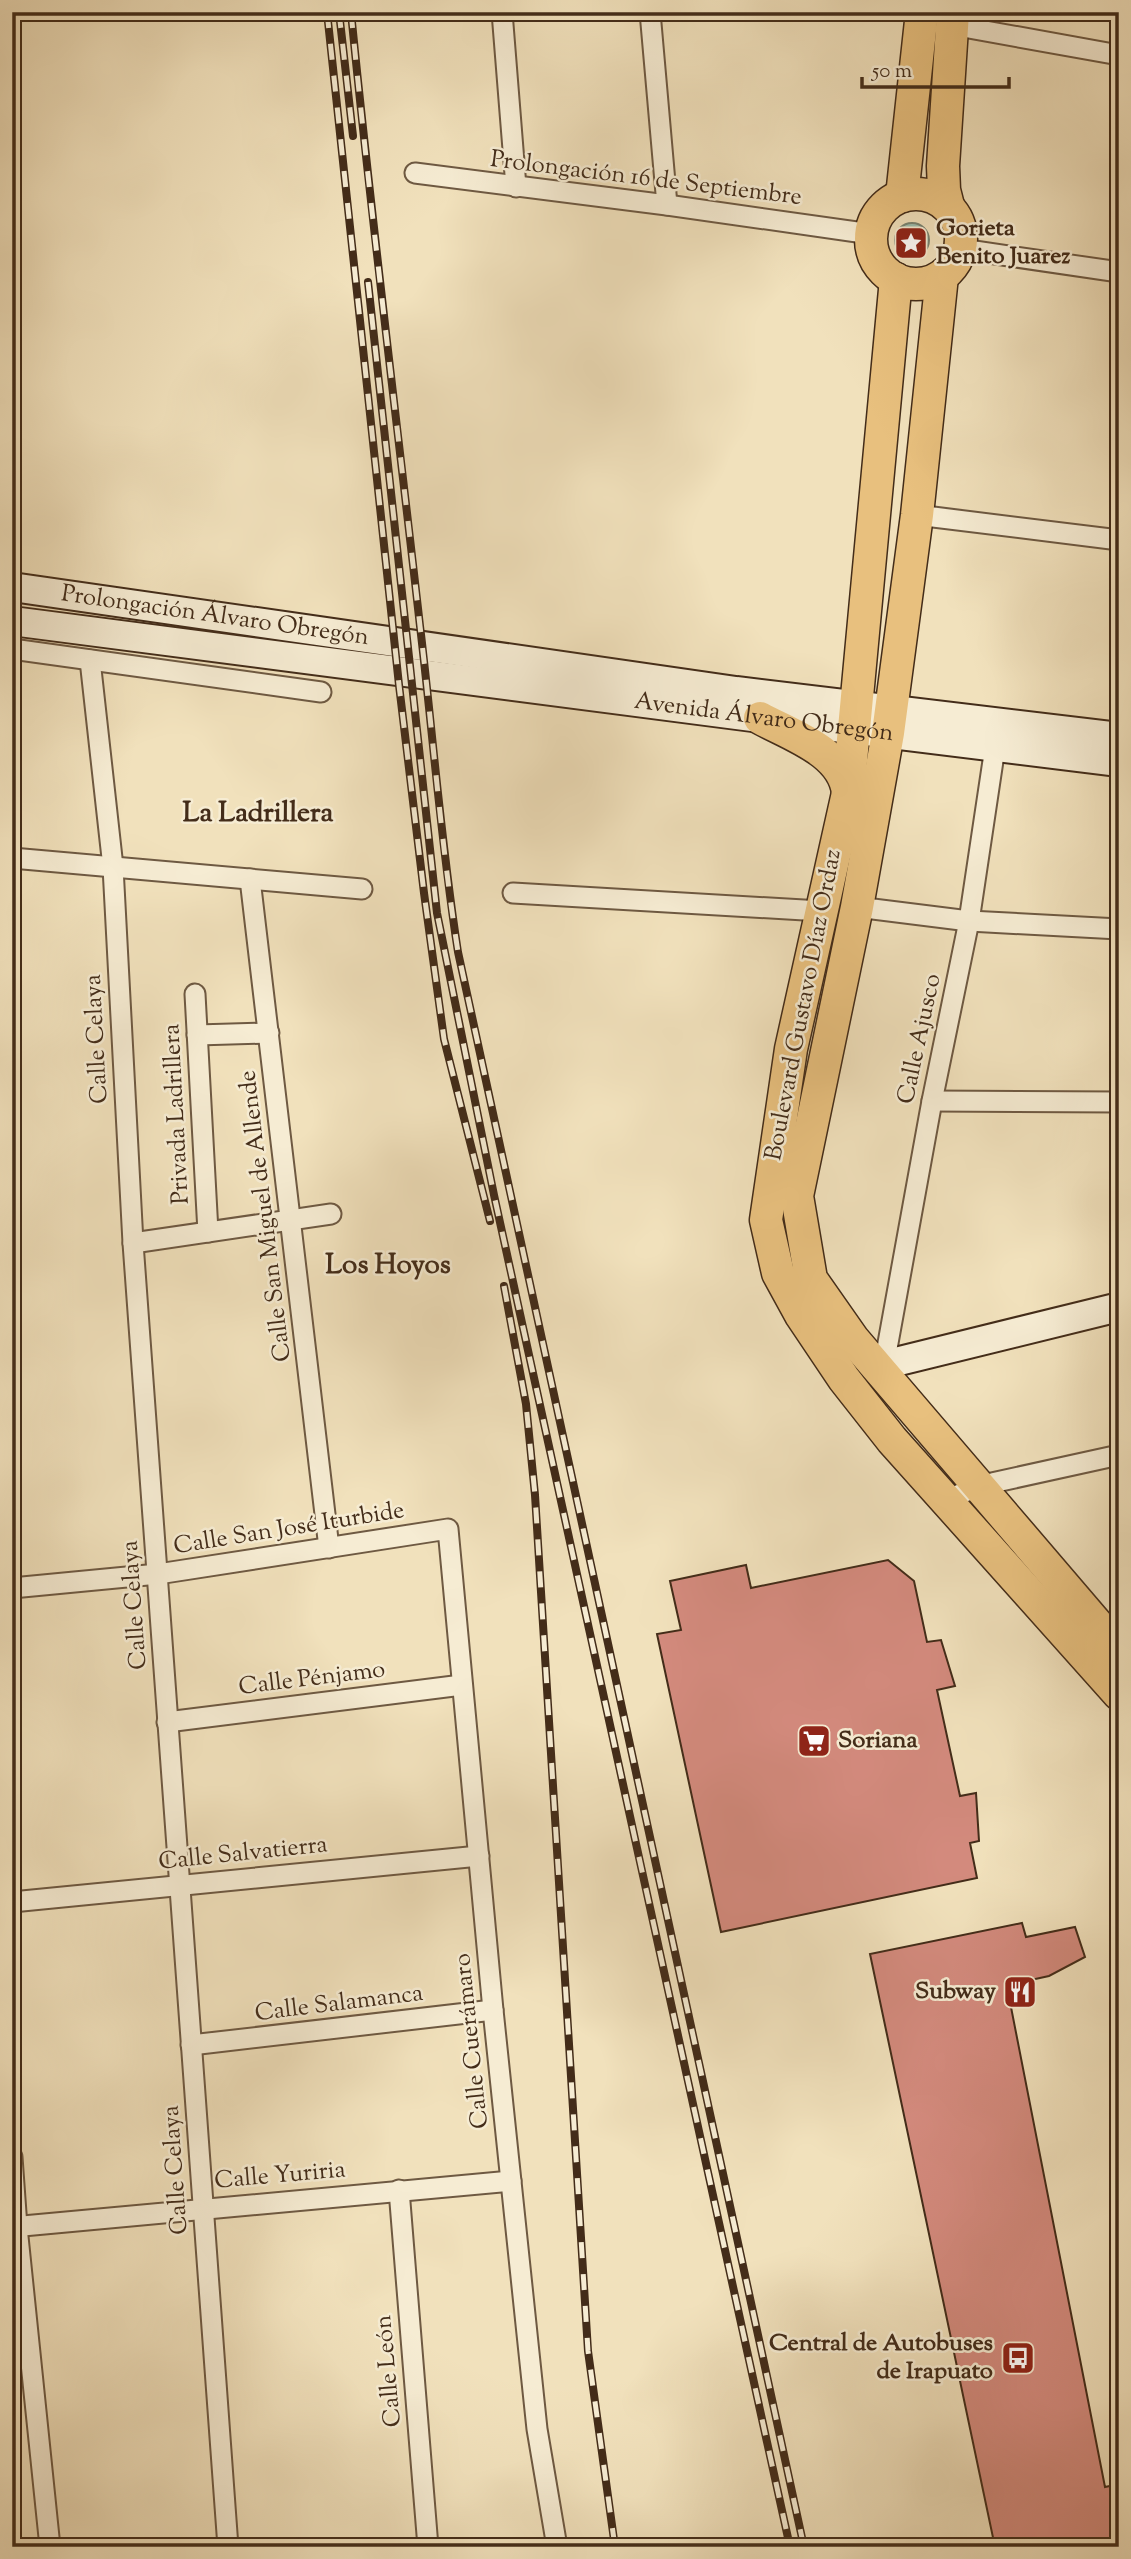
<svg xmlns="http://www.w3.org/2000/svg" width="1131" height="2559" viewBox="0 0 1131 2559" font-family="'Sorts Mill Goudy',serif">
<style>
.water{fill:#9bbeaf;stroke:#788473;stroke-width:2}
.building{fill:#d38a7d;stroke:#432c19;stroke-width:2}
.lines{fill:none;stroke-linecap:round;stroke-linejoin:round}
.street-casing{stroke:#6e5942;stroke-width:23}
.secondary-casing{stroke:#432c19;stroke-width:32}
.primary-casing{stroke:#432c19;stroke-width:35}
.street{stroke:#f6ecd3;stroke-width:19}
.secondary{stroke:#f6ecd3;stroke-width:28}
.primary{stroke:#e8c07e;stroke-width:32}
.rail-casing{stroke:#432c19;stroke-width:8}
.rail{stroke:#f6ecd3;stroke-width:5;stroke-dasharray:16;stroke-linecap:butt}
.labels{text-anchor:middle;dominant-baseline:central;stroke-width:5;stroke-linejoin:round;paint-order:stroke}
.street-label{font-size:24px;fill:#432c19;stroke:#f6ecd3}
.poi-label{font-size:24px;font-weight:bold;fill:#432c19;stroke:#f6ecd3;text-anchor:start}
.quarter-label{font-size:28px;font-weight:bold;fill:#432c19;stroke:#f6ecd3}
</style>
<rect width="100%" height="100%" fill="#f1e1bc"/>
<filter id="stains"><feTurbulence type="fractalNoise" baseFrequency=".00286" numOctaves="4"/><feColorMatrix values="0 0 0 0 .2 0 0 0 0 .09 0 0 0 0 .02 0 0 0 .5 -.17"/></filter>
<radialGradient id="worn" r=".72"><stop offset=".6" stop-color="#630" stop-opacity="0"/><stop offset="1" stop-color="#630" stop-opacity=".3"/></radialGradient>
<circle class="water" cx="912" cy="240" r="17"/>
<g class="building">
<path d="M888 1560 914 1581 927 1642 941 1640 955 1686 937 1690 960 1796 976 1793 979 1841 970 1843 977 1878 721 1932 657 1634 681 1630 670 1581 746 1565 751 1588Z"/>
<path d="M1022 1923 1026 1937 1075 1927 1085 1957 1049 1976 1026 1981 1029 1998 1010 2002 1105 2487 1119 2484V2547H995L870 1954Z"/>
</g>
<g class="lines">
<defs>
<g id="street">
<path d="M502 12 516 187"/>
<path d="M650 12 667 205"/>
<path d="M952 25 1119 55"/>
<path d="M415 173 667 205 871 234"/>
<path d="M961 249 1119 272"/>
<path d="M917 515 1119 540"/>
<path d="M12 649 321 692"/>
<path d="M90 660 113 867 133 1243 228 2547"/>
<path d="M12 858 362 889"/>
<path d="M250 879 329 1548"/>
<path d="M513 893 821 911"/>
<path d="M857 907 969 921 1119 929"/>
<path d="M195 994 208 1232"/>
<path d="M197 1035 269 1033"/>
<path d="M932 1101 1119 1102"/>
<path d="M133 1243 331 1214"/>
<path d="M884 1365 932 1101 969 921 997 734"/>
<path d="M947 1500 978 1486 1119 1455"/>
<path d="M12 1588 158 1574 448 1529 493 2010 537 2429 557 2547"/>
<path d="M167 1722 462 1685"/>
<path d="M12 1902 479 1856"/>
<path d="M191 2045 493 2010"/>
<path d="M12 2157 17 2227 50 2547"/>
<path d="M399 2190 428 2547"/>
<path d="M12 2227 511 2181"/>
</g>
<g id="secondary">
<path id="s1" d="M12 587 736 691 1119 737"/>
<path id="s2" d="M12 621 760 718 1119 762"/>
<path d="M875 1367 1119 1307"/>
</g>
<g id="primary">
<circle cx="916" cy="239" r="45"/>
<path d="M902 196 922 12"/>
<path d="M948 206 944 190 943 166 953 12"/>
<path d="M942 276 917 515 888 733 857 907 797 1196 811 1279 853 1339 1119 1650"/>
<path d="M896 279 848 793 791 1049 766 1220 778 1273 801 1315 844 1379 892 1440 1119 1694"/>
<path d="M760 718C791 735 844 752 848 793"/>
</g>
</defs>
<use href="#street" class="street-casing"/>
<use href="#secondary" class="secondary-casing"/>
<use href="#primary" class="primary-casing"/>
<use href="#street" class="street"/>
<use href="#secondary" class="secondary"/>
<use href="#primary" class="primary"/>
<defs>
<g id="rail">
<path d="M327 12 399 685 424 893 444 1039 490 1221"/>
<path d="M339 12 353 136"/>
<path d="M351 12C371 217 397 422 420 626 433 735 441 844 458 952L804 2547"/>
<path d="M368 282 437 913 494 1195 790 2547"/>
<path d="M504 1286 526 1404 535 1495 588 2351 615 2547"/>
</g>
</defs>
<use href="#rail" class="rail-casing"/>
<use href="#rail" class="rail"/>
</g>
<defs>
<symbol id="sight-square" viewBox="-11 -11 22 22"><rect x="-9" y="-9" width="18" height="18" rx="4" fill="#8f2418" stroke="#f6ecd3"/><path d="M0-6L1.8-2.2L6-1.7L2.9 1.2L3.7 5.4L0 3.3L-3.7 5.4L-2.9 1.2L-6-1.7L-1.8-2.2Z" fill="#fff"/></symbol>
<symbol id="supermarket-square" viewBox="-11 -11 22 22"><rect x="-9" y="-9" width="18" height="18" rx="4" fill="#8f2418" stroke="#f6ecd3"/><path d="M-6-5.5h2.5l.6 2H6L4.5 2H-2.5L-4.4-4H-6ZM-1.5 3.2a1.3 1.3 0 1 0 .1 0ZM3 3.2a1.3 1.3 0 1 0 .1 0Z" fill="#fff"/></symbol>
<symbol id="restaurant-square" viewBox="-11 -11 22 22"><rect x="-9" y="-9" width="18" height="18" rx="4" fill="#8f2418" stroke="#f6ecd3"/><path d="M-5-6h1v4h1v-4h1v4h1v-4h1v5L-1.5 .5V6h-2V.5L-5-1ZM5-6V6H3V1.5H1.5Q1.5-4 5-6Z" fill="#fff"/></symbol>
<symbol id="bus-square" viewBox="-11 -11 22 22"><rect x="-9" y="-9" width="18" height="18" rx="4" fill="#8f2418" stroke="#f6ecd3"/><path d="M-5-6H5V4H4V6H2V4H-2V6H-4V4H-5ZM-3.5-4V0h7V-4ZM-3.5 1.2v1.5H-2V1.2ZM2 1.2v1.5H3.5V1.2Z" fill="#fff"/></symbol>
</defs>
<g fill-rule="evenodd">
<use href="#sight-square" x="892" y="224" width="38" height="38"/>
<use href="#supermarket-square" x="795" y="1722" width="38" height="38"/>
<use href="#restaurant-square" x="1001" y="1973" width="38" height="38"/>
<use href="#bus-square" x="999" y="2339" width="38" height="38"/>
</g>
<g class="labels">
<g class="street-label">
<text transform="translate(646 179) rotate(7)">Prolongación 16 de Septiembre</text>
<text stroke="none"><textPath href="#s1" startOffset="205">Prolongación Álvaro Obregón</textPath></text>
<text stroke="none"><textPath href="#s2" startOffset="758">Avenida Álvaro Obregón</textPath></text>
<text transform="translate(804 1005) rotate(-79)">Boulevard Gustavo Díaz Ordaz</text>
<text transform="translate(97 1039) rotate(-93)">Calle Celaya</text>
<text transform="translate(920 1039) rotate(-78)">Calle Ajusco</text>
<text transform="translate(177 1114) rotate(-93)">Privada Ladrillera</text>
<text transform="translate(266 1216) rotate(-97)">Calle San Miguel de Allende</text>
<text transform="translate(289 1529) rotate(-9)">Calle San José Iturbide</text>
<text transform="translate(135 1605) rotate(-94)">Calle Celaya</text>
<text transform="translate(312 1679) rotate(-7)">Calle Pénjamo</text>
<text transform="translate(243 1854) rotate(-6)">Calle Salvatierra</text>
<text transform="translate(339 2004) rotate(-7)">Calle Salamanca</text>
<text transform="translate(472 2041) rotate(-96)">Calle Cuerámaro</text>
<text transform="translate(176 2170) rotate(-94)">Calle Celaya</text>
<text transform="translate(280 2176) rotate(-5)">Calle Yuriria</text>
<text transform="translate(389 2371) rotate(-95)">Calle León</text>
</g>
<g class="poi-label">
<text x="936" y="229">Gorieta<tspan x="936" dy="28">Benito Juarez</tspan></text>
<text x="838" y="1741">Soriana</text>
<text x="996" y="1992" text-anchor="end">Subway</text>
<text x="993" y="2344" text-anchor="end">Central de Autobuses<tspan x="993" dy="28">de Irapuato</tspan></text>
</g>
<g class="quarter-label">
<text x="258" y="814">La Ladrillera</text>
<text x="388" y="1266">Los Hoyos</text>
</g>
</g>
<rect width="1131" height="2559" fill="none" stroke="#f1e1bc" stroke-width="42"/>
<rect x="14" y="14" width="1103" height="2531" fill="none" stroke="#432c19" stroke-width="3.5"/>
<rect x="21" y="21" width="1089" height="2517" fill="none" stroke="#432c19" stroke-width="2"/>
<path d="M862 77v10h147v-10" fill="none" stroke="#432c19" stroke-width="3.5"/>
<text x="872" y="77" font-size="21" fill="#432c19" stroke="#f6ecd3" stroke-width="5" paint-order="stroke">50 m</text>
<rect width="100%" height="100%" filter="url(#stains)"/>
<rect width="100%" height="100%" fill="url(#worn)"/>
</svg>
